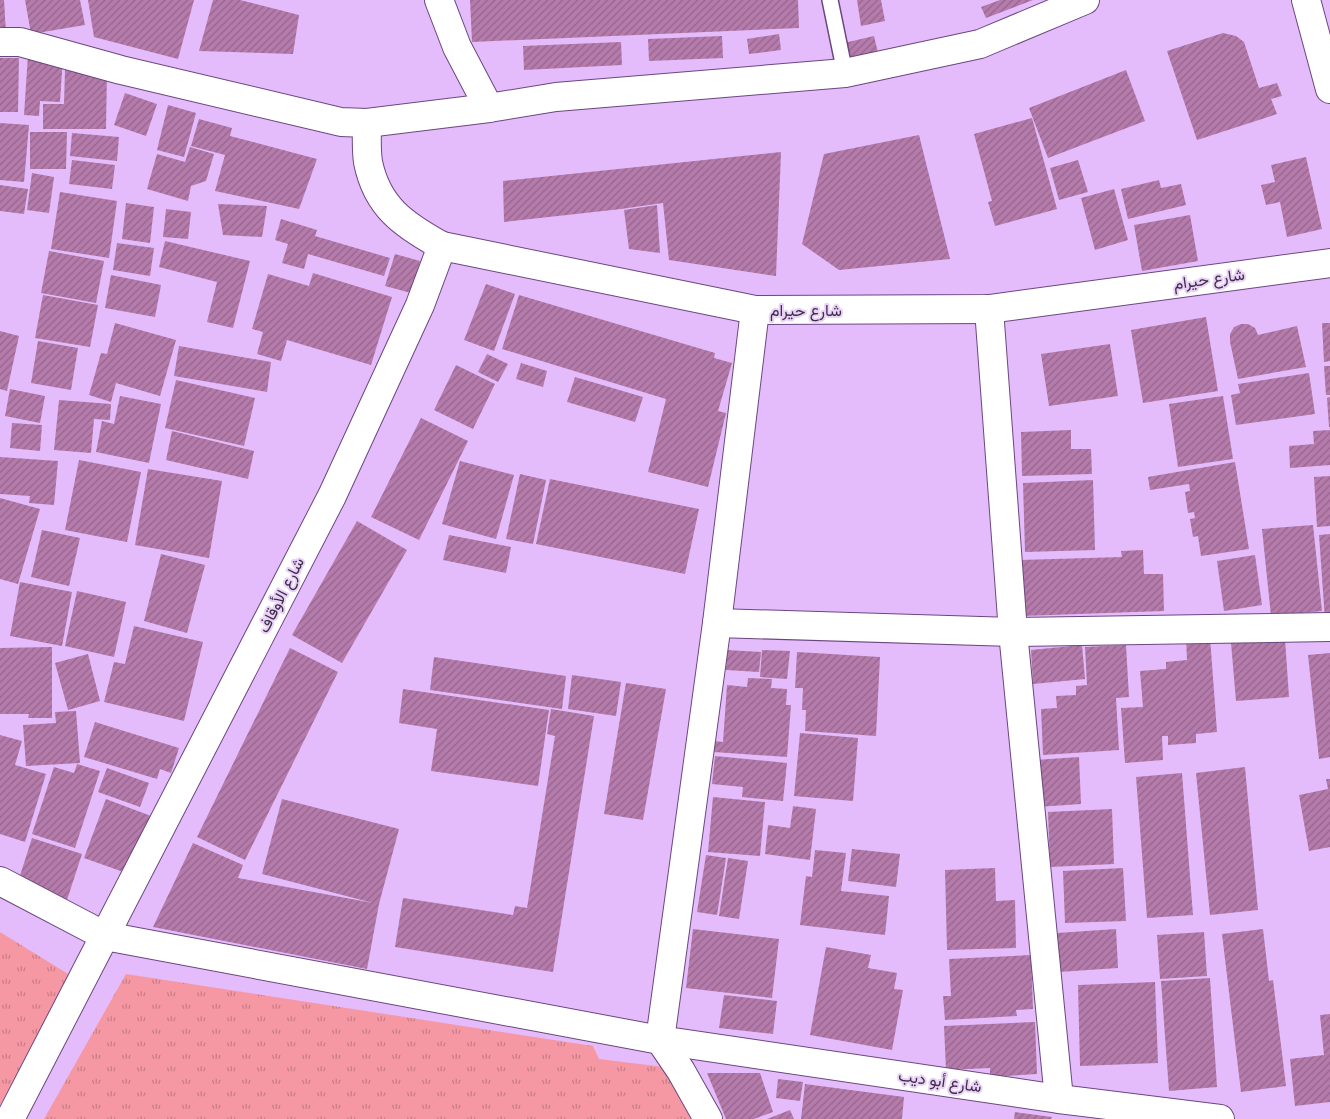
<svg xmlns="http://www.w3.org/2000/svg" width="1330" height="1119" viewBox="0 0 1330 1119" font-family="'DM Sans',Vazirmatn,sans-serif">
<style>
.grass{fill:url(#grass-tufts)}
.building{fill:url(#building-hatch)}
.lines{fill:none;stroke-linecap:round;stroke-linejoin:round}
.service-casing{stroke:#6b477f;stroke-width:18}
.minor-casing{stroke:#6b477f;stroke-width:30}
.tertiary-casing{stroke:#6b477f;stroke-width:30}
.secondary-casing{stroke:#6b477f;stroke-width:30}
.service{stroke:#fff;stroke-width:15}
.minor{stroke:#fff;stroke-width:28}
.tertiary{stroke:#fff;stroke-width:28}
.secondary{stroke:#fff;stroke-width:28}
.labels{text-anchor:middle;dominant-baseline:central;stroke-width:4;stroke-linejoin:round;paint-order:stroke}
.street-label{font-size:16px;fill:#3d2d46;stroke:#e9d1f7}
</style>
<defs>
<pattern id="grass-tufts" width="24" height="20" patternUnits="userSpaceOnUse" patternTransform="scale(1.25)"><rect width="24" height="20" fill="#f698a3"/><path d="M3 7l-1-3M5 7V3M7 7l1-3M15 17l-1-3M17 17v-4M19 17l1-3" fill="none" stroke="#c87c87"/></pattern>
<pattern id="building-hatch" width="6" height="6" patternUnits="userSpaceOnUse" patternTransform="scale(1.25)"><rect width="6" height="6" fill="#b57bab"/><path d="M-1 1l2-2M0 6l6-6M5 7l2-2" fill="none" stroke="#94658d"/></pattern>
</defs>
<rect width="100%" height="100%" fill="#e4bcfb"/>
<g class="grass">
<path d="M0 932 73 977 0 1105Z"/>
<path d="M126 974 593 1046 599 1059 664 1067 691 1119H44Z"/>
</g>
<g class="building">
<path d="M0 0H4L6 33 0 34Z"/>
<path d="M25 0H80L85 25 31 34Z"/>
<path d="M88 0H194L178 59 94 37Z"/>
<path d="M213 0H240L299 15 293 54 199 51Z"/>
<path d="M470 0H798L799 28 472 42Z"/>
<path d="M857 0H881L885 21 861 26Z"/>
<path d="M1000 0H1033L986 18 981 7Z"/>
<path d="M1223 33 1236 36 1244 42 1259 88 1277 83 1282 96 1271 99 1277 114 1197 140 1167 51Z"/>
<path d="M779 34 781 50 749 54 747 39Z"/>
<path d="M722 36 723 58 649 61 648 39Z"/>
<path d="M874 36 879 57 850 65 844 43Z"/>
<path d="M621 42 622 65 524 70 523 46Z"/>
<path d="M28 55 63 56 60 102 40 101 39 116 24 115Z"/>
<path d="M0 58H19L18 112H0Z"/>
<path d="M65 70 107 71 106 129H43V104H64Z"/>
<path d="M1126 70 1145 121 1048 158 1029 108Z"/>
<path d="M125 93 157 104 146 136 114 125Z"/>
<path d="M168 105 196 113 184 157 157 150Z"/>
<path d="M1032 118 1057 209 995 226 988 202 992 201 974 134Z"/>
<path d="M199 119 232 128 230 136 317 159 299 209 215 191 225 155 191 146Z"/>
<path d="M0 123 29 125 24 182 0 180Z"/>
<path d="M30 132H67L66 169H30Z"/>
<path d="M72 133 119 137 117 161 70 156Z"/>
<path d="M919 135 950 259 839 270 802 244 824 154Z"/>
<path d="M190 147 214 154 206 181 191 186 188 201 147 189 157 154 185 162Z"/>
<path d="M781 152 776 276 669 260 663 203 621 209 504 222 503 181Z"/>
<path d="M1306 157 1322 229 1287 237 1280 202 1266 205 1261 185 1275 182 1271 165Z"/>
<path d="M72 160 115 165 112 189 69 184Z"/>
<path d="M1078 160 1088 192 1059 200 1050 168Z"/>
<path d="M32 173 54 177 49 213 27 210Z"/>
<path d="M1159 180 1161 188 1181 184 1186 205 1128 219 1121 189Z"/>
<path d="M0 185 28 189 24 214 0 211Z"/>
<path d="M1114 189 1128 240 1095 250 1081 198Z"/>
<path d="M60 192 117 201 109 258 51 249Z"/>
<path d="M126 203 154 207 150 243 122 239Z"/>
<path d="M218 204 267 206 262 237 223 235Z"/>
<path d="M657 205 660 253 629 249 624 210Z"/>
<path d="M166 209 191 212 188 239 163 237Z"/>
<path d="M1190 215 1198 261 1142 271 1134 225Z"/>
<path d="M281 219 317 230 315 236 390 258 384 276 308 254 304 269 282 263 288 244 275 240Z"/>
<path d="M165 241 250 261 233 328 207 322 217 282 159 267Z"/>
<path d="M117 243 154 248 150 276 113 270Z"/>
<path d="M49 251 104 261 96 303 41 293Z"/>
<path d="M395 254 420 261 411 293 385 286Z"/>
<path d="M313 273 392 297 371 365 287 340 281 361 257 354 263 332 252 329 268 274 309 286Z"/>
<path d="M111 275 161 285 155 317 105 308Z"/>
<path d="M486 284 515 294 494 351 464 340Z"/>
<path d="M43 295 98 305 90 347 35 338Z"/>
<path d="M519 295 715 353 714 358 732 363 718 411 726 413 708 487 648 472 666 399 502 349Z"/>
<path d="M1206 317 1218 391 1143 403 1131 330Z"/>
<path d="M115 323 176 340 160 396 116 383 111 402 89 395 101 353 107 354Z"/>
<path d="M1322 323H1330V361L1324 362Z"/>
<path d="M1241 324H1248L1255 328 1258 335 1297 326 1306 367 1238 379 1230 342V334L1234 327Z"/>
<path d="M0 331 19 336 7 391 0 389Z"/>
<path d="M38 341 78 348 71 390 31 383Z"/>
<path d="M1110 344 1118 396 1049 406 1041 354Z"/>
<path d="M179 346 271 362 267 392 174 376Z"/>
<path d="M487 354 508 364 498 382 478 372Z"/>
<path d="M521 363 547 371 543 387 516 379Z"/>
<path d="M456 365 495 384 473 429 434 410Z"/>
<path d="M1324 366H1330V395H1326Z"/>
<path d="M1309 373 1315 414 1236 425 1231 395 1240 393 1238 384Z"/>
<path d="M575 377 643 397 635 422 567 402Z"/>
<path d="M176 380 255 398 244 446 165 428Z"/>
<path d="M10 389 45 396 40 423 5 416Z"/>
<path d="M120 396 161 404 149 463 96 452 102 421 114 424Z"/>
<path d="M1223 396 1233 459 1178 467 1169 404Z"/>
<path d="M1330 397V427H1329L1327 398Z"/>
<path d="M59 400 111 404 110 420 94 419 91 453 54 450Z"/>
<path d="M421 418 468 441 419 540 371 517Z"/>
<path d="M12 423 42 425 40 451 10 448Z"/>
<path d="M1071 430V449H1091L1092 474 1022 476 1021 432Z"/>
<path d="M1330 430V465L1290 468 1289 446 1314 444 1313 431Z"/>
<path d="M172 431 254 451 248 479 166 460Z"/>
<path d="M0 457 58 461 54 505 29 503 30 496 0 494Z"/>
<path d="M79 460 141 472 127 542 65 530Z"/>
<path d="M460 461 514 475 496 539 442 524Z"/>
<path d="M1235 462 1249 549 1201 556 1198 536 1193 537 1190 519 1195 518 1194 512 1188 513 1185 492 1190 491 1189 484 1150 490 1148 477Z"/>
<path d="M148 469 222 481 209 558 135 545Z"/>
<path d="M520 474 546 480 533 544 506 539Z"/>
<path d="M1330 476V526L1317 527 1314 477Z"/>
<path d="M550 479 699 509 685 574 536 544Z"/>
<path d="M1093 480 1095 550 1025 552 1023 483Z"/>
<path d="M0 498 40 509 18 584 0 579Z"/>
<path d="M357 521 407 550 342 663 292 635Z"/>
<path d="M1313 525 1322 611 1271 616 1262 529Z"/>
<path d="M42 530 80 538 69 586 31 577Z"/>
<path d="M1330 534V620H1325L1319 535Z"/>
<path d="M449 535 511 547 506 573 443 560Z"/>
<path d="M1143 550 1144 574H1163L1164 611 1022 616 1020 560 1122 557 1121 551Z"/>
<path d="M161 554 205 565 187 633 144 621Z"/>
<path d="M1255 555 1262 605 1224 611 1217 561Z"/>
<path d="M20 582 72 592 62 646 10 636Z"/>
<path d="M77 591 126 602 114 657 65 646Z"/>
<path d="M134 626 203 642 184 721 104 702 114 662 125 664Z"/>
<path d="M1210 637 1217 732 1196 734V743L1168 745V736H1162L1163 760 1125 763 1121 708 1143 707 1140 671 1166 669V662L1187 660 1186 639Z"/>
<path d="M1285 639 1289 697 1236 701 1231 643Z"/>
<path d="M1082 645 1085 679 1033 684 1031 650Z"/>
<path d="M1126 645 1129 697 1116 698 1119 750 1043 755 1041 709 1057 708 1056 696 1076 695V686L1087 685 1085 647Z"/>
<path d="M52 647V718H28L29 714H0V648Z"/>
<path d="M290 648 338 672 245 860 197 837Z"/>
<path d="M727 650 761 652 759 672 726 670Z"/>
<path d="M762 650 790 651 787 679 760 677Z"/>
<path d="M797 652 880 657 876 736 805 731 806 710H802L803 688H795Z"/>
<path d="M1330 653V757L1319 759 1308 655Z"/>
<path d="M88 654 100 701 68 710 55 663Z"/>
<path d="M434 657 566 676 562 709 430 690Z"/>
<path d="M572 675 621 682 616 716 568 709Z"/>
<path d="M748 678 772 679 771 688 787 689 786 705H791L787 757 714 752 715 741 723 742 727 685 747 687Z"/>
<path d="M626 683 666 689 643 820 604 814Z"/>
<path d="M403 689 549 710 538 786 431 771 437 729 399 723Z"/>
<path d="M551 709 594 716 553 972 395 947 403 898 513 915 515 906 527 908 555 736 547 734Z"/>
<path d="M76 711 80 763 26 766 23 725 56 723 55 712Z"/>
<path d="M95 722 179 748 171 773 160 769 157 779 84 757Z"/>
<path d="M800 733 858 738 853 801 794 796Z"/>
<path d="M0 735 22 741 15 765 46 774 25 842 0 834Z"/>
<path d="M715 756 787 763 783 801 742 797 743 787 712 784Z"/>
<path d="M1079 757 1081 804 1037 807 1035 760Z"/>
<path d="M77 764 100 771 75 848 32 834 54 767 74 773Z"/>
<path d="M1245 767 1258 910 1210 915 1196 773Z"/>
<path d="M107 768 149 783 140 807 98 792Z"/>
<path d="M1182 773 1193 915 1147 918 1136 777Z"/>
<path d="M1326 779H1330V847L1309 851 1299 795 1328 789Z"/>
<path d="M713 797 765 802 760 856 708 852Z"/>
<path d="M106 799 151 816 129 874 84 858Z"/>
<path d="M282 799 399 829 379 904 367 969 153 927 193 843 243 865 238 878 373 903 262 874Z"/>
<path d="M793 806 816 809 810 860 765 854 768 825 790 828Z"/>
<path d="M1112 809 1114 864 1050 867 1048 812Z"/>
<path d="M32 838 82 854 67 900 17 885Z"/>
<path d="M852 849 900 854 896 887 848 881Z"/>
<path d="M815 850 846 853 841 891 889 896 885 935 800 925 806 876 812 877Z"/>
<path d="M706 855 726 858 717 915 697 912Z"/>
<path d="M728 858 748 861 739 919 719 916Z"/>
<path d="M995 868 996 901 1015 900 1016 948 947 950 945 870Z"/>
<path d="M1123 868 1126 921 1065 923 1063 871Z"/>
<path d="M693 929 779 939 772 998 686 988Z"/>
<path d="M1116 929 1118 968 1059 972 1057 933Z"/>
<path d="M1263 929 1269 981 1273 980 1286 1086 1241 1092 1222 934Z"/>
<path d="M1204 932 1207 976 1160 979 1157 935Z"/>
<path d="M826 947 871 955 868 968 897 973 894 989 903 990 892 1050 810 1035Z"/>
<path d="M1031 955 1033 1009 1016 1010 1017 1016 945 1020 943 996H951L949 959Z"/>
<path d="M1210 978 1217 1087 1169 1091 1161 981Z"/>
<path d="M1155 982 1158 1063 1080 1066 1078 985Z"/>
<path d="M724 995 777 1001 773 1034 719 1028Z"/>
<path d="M1330 1014V1102L1295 1106 1290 1059 1324 1055 1320 1015Z"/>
<path d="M1035 1022 1037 1074 990 1077V1068L946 1070 944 1026Z"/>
<path d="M707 1073H760L773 1112 754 1119H726Z"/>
<path d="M778 1079 803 1082 800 1101 776 1098Z"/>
<path d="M805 1084 904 1097 902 1119H801Z"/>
<path d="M790 1110 794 1119H767Z"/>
<path d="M1015 1112 1052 1117 1051 1119H1014Z"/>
</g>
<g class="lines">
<defs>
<path id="service" d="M830 0 845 73"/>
<g id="minor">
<path d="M439 0 457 47 489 108"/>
<path d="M0 42H20L121 70 341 122 367 123 489 108 556 97 845 73 980 44 1085 0"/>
<path d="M367 123C367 135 366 149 368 162 377 207 404 225 442 246"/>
<path d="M989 309 1013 632 1059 1099"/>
<path d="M755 310 717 623 660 1040 1059 1099 1220 1119"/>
<path d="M717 623 1013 632 1330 627"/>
<path d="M0 881 105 936"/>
</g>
<g id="tertiary">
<path d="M105 936 660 1040 681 1071 708 1119"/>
<path d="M10 1119 332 496 420 305 442 246 755 310 989 309 1330 263"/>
</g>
<path id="secondary" d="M1306 0 1330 89"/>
</defs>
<use href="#service" class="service-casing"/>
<use href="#minor" class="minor-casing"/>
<use href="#tertiary" class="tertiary-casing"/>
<use href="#secondary" class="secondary-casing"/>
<use href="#service" class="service"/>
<use href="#minor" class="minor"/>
<use href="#tertiary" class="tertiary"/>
<use href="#secondary" class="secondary"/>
</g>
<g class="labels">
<g class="street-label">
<text transform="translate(1209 279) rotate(-8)">شارع حيرام</text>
<text x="806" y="310">شارع حيرام</text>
<text transform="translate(281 595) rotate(-63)">شارع الأوقاف</text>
<text transform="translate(940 1081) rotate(8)">شارع أبو ديب</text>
</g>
</g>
</svg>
